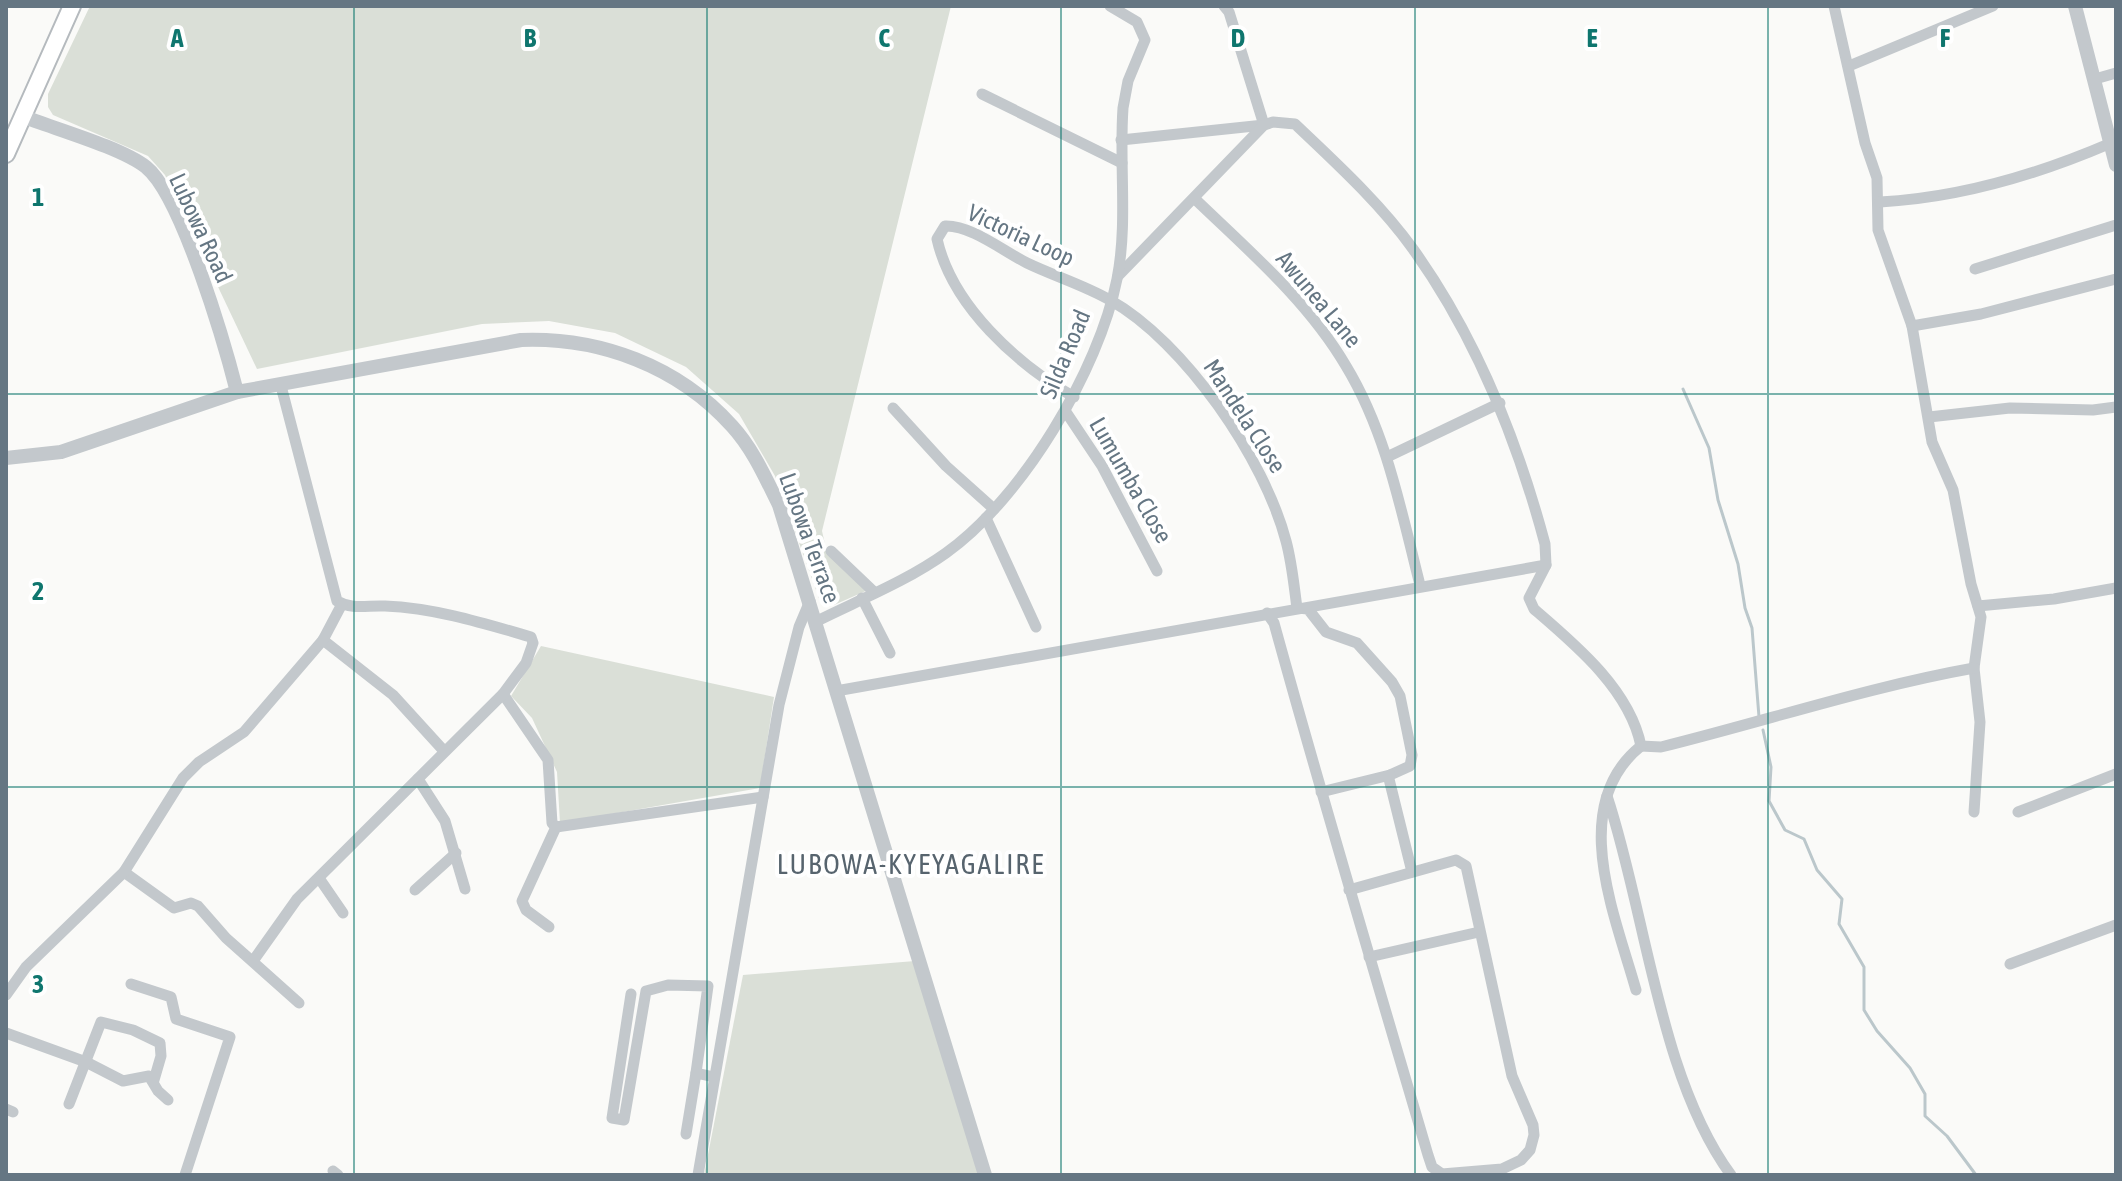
<svg xmlns="http://www.w3.org/2000/svg" width="2122" height="1181" viewBox="0 0 2122 1181" font-family="'Asap Condensed',sans-serif">
<style>
.grass{fill:#dadfd7}
.lines{fill:none;stroke-linecap:round;stroke-linejoin:round}
.stream{stroke:#bbc7cb;stroke-width:3}
.primary-casing{stroke:#b5babe;stroke-width:20}
.minor{stroke:#c3c8cc;stroke-width:11}
.tertiary{stroke:#c3c8cc;stroke-width:14}
.primary{stroke:#fff;stroke-width:16}
.grid{fill:none;stroke:#0f766e;stroke-width:2;stroke-opacity:0.55}
.labels{text-anchor:middle;dominant-baseline:central;stroke-width:8;stroke-linejoin:round;paint-order:stroke}
.street-label{font-size:24px;fill:#657683;stroke:#fff}
.quarter-label{font-size:28px;letter-spacing:2px;fill:#57646e;stroke:#fff}
.grid-label{font-size:26px;text-anchor:middle;font-weight:bold;fill:#0f766e;stroke:#fff;stroke-width:8;stroke-linejoin:round;paint-order:stroke}
</style>
<rect width="100%" height="100%" fill="#fafaf8"/>
<g class="grass">
<path d="M90 6H951L822 531 827 553 868 590 834 605 820 601 775 476 739 414 686 367 615 333 549 321 482 324 257 369 165 175 148 156 53 115 48 107V94Z"/>
<path d="M541 646 774 697 760 788 560 823 557 772 532 718 511 696Z"/>
<path d="M915 961 980 1175H704L743 975Z"/>
</g>
<g class="lines">
<g class="stream">
<path d="M1683 389 1709 448 1718 500 1738 564 1745 608 1752 628 1759 717"/>
<path d="M1763 730 1771 767 1769 801 1785 830 1804 839 1817 870 1842 899 1839 924 1864 967V1010L1877 1031 1910 1068 1925 1094V1116L1947 1136 1976 1175"/>
</g>
<defs>
<path id="primary" d="M6 154 72 6"/>
</defs>
<use href="#primary" class="primary-casing"/>
<g class="minor">
<path d="M1834 6 1865 143 1877 178 1878 230 1912 326 1932 442 1953 490 1971 584 1981 617 1974 668 1980 722 1974 812"/>
<path d="M1849 66 1993 6"/>
<path d="M2095 79 2116 73"/>
<path d="M982 94 1122 163"/>
<path d="M1121 140 1264 125 1229 12 1224 6"/>
<path d="M1195 199C1248 250 1308 301 1346 366 1386 432 1401 510 1420 585"/>
<path d="M1880 202C1958 198 2039 174 2111 143"/>
<path d="M1975 269 2116 225"/>
<path d="M1118 276 1264 125 1273 122 1295 124C1335 162 1380 203 1413 249 1476 337 1517 439 1545 544L1546 565 1529 598 1534 609C1576 645 1630 690 1641 746L1661 747C1766 721 1868 687 1974 668"/>
<path d="M1912 326 1981 314 2116 279"/>
<path d="M1074 397C1017 364 952 306 937 239L945 226C971 225 1003 251 1027 263 1054 276 1084 285 1110 300 1185 342 1265 460 1286 541 1292 563 1294 586 1297 608L1308 609 1326 632 1357 643 1392 682 1400 696 1412 755 1410 766 1390 775 1389 779 1412 872"/>
<path d="M893 408 946 466 994 509"/>
<path d="M1066 412 1102 466 1157 571"/>
<path d="M1929 417 2010 408 2093 410 2116 407"/>
<path d="M1387 457 1500 403"/>
<path d="M986 518 1036 627"/>
<path d="M831 551 874 592"/>
<path d="M862 598 890 653"/>
<path d="M1978 606 2054 599 2116 588"/>
<path d="M1267 613 1274 623C1323 801 1376 978 1428 1155L1432 1167 1442 1174 1502 1169 1521 1160 1530 1150 1534 1135 1533 1125 1512 1076 1466 866 1456 860 1349 890"/>
<path d="M817 621C859 600 907 581 946 553 1022 499 1099 370 1117 279 1128 224 1119 164 1123 108L1128 81 1145 40 1137 22 1110 6"/>
<path d="M323 640 393 695 444 751"/>
<path d="M836 691 1546 565"/>
<path d="M503 694 548 760 552 823 556 827 763 797"/>
<path d="M418 779 445 821 465 889"/>
<path d="M1321 792 1390 775"/>
<path d="M1607 796C1646 913 1659 1077 1731 1175"/>
<path d="M2018 812 2116 774"/>
<path d="M124 872 174 908 191 903 198 906 226 938 299 1003"/>
<path d="M319 878 343 913"/>
<path d="M415 890 456 853"/>
<path d="M549 927 526 910 522 901 556 827"/>
<path d="M1369 957 1479 932"/>
<path d="M253 961 297 899 503 694 526 663 533 643 531 637C483 623 435 608 385 606 368 605 352 610 337 601L281 386"/>
<path d="M2010 964 2116 925"/>
<path d="M131 984 171 997 176 1019 230 1037 185 1175"/>
<path d="M1636 990C1615 915 1567 805 1641 746"/>
<path d="M631 994 612 1118 624 1120 646 991 668 985 708 986 696 1073"/>
<path d="M6 995 26 967 124 872 183 778 199 762 244 732 323 640 342 604"/>
<path d="M6 1033 86 1062 123 1081 149 1076 158 1091 168 1100"/>
<path d="M69 1104 101 1022 133 1030 160 1043 161 1056 154 1080"/>
<path d="M6 1109 13 1112"/>
<path d="M686 1134 696 1073 714 1077"/>
<path d="M333 1171 338 1175"/>
<path d="M698 1175 779 705 799 627 810 601"/>
</g>
<g class="tertiary">
<path d="M2075 6 2116 165"/>
<path d="M22 116C55 129 120 147 146 167 182 196 225 345 237 392"/>
<path d="M6 458 61 452 237 392 521 340C600 337 678 366 732 426 753 449 765 477 779 505L985 1175"/>
</g>
<use href="#primary" class="primary"/>
</g>
<path class="grid" d="M354 6V1175M707 6V1175M1061 6V1175M1415 6V1175M1768 6V1175M6 394H2116M6 787H2116"/>
<g class="labels">
<g class="street-label">
<text transform="translate(201 228) rotate(65)">Lubowa Road</text>
<text transform="translate(1021 235) rotate(25)">Victoria Loop</text>
<text transform="translate(1319 299) rotate(50)">Awunea Lane</text>
<text transform="translate(1065 354) rotate(-67)">Silda Road</text>
<text transform="translate(1245 416) rotate(57)">Mandela Close</text>
<text transform="translate(1131 480) rotate(60)">Lumumba Close</text>
<text transform="translate(810 538) rotate(70)">Lubowa Terrace</text>
</g>
<g class="quarter-label">
<text x="911" y="864">LUBOWA-KYEYAGALIRE</text>
</g>
</g>
<g class="grid-label">
<text x="177" y="47">A</text>
<text x="530" y="47">B</text>
<text x="884" y="47">C</text>
<text x="1238" y="47">D</text>
<text x="1592" y="47">E</text>
<text x="1945" y="47">F</text>
<text x="38" y="206">1</text>
<text x="38" y="600">2</text>
<text x="38" y="993">3</text>
</g>
<rect width="2122" height="1181" fill="none" stroke="#657683" stroke-width="16"/>
</svg>
